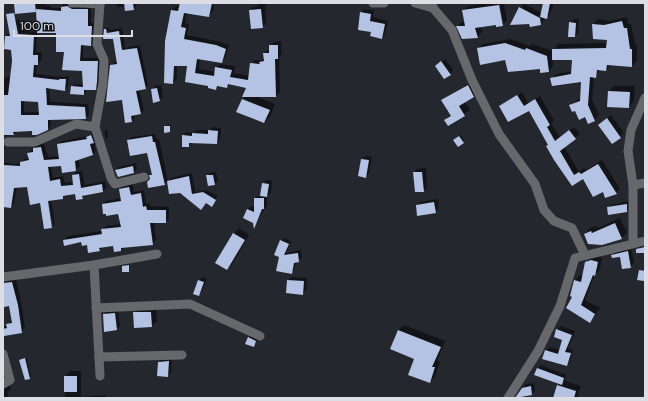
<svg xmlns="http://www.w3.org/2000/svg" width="648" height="401" viewBox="0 0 648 401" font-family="'DM Sans',sans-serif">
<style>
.shadow{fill:#0007;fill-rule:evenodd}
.building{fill:#b4c2e3;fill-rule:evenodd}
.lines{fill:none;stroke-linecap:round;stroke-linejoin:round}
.minor{stroke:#66686b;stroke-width:9}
</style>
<rect width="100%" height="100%" fill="#25272e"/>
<g class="shadow">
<path d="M15 3H46V6H51V8H62L63 3 91 7V23H95L94 42 91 45 83 44V58H100L98 86 95 89H87L84 94 72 87 75 84H83V70L65 51 57 32 37 10 18 13Z"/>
<path d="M116 3H136L137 6 133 9 126 7H117Z"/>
<path d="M181 3H214L213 11 209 16 187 12 185 23 189 24 187 35 220 42 229 45 225 58 221 62 200 58 199 69 216 72V68L220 64 235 66 234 73 250 76 251 64 255 60H262L264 58V53L270 49V46L274 42 281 41 282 54 279 57 280 92 276 96H255L275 104 270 117 264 122 238 112 245 96 247 87 230 83 227 87 219 86 216 89 209 85 186 82 188 65H177V78L173 83 172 10 176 6 180 7Z"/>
<path d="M258 3H268L265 6 266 23 263 27 250 10 254 7 258 6Z"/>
<path d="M486 3H498L501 23H503L500 3H504L507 20 502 25 496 24 480 26 482 32 477 37 458 26 462 22H465L463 10 468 6Z"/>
<path d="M544 3H554L550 14 546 18 543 17 544 20 540 24 520 8 524 4 541 13Z"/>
<path d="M364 9 374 10 373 17 388 21 385 34 382 38 372 31 361 13Z"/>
<path d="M627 17 628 24H631L635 45H637V61L632 66 611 65 606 70 601 69 594 76 592 100 599 115 594 120 585 116 570 105 581 98 582 81 552 79 556 74 572 71 573 59H553V66L549 71 505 59 478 49 483 44 510 39 530 46 532 44 553 51 558 44 608 43V39L593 24 598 19 609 21Z"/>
<path d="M19 19 21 31 37 32 36 52H42L41 61 37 64 36 74 62 77 69 76 68 86 65 90 49 88 50 102 88 104 89 115 85 118 51 119V125L48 129 17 131 13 135 3 136V77H11L12 49 6 36 10 33 12 21ZM24 100 39 101 40 112H24Z"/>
<path d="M574 19H579L578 33 575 36 570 23Z"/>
<path d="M108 27 109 30 122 28 125 48 140 45 148 85 145 89 139 90 144 110 141 113 134 114 135 118 131 121 111 66 114 62H118L114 38H104L105 30Z"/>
<path d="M445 59 453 70 450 74 440 63Z"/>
<path d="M473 81 478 92 465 102 470 110 448 125 445 120 451 115 443 100 448 96Z"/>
<path d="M161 85 163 97 159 100 152 90 155 86Z"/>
<path d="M614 86H635L634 101 629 107 608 106 609 91Z"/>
<path d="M522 92 528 103 540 96 554 120 551 123 560 137 574 127 580 134 564 146 579 172 584 168 586 170 602 160 620 189 616 193 603 191 584 178 572 185 529 109 500 106Z"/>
<path d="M611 115 624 133 612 143 599 125Z"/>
<path d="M166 125H171L170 131 165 127Z"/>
<path d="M213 127 221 128 220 140 216 143 193 142 189 146 183 136 186 132 194 133 197 130H209Z"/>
<path d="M107 129 108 137 106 139 104 131Z"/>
<path d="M95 132 97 139 94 142 96 151 93 154 78 159 80 166 76 170 63 172 62 164 51 166 53 178 63 176 65 183 74 182 73 176 76 172 82 171 85 185 105 181 107 188 103 191 86 194 82 198 77 199 76 193 51 200 55 224 52 227 45 228 40 202 30 204 27 186 17 187 14 203 11 207 3 206V190L9 191 11 177 3 176V162L15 164 20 163 24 159 29 158 28 153 37 145 44 144 48 157 60 156 58 145 62 141 88 136ZM48 196 53 226H51L46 197Z"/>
<path d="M155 134 156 139H159L168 181 164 184 151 179 152 173 148 152 128 140 132 137Z"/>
<path d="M461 135 464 141 463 142 456 138Z"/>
<path d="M366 156 372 157 369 173 366 177 362 159Z"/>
<path d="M136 163 137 169 134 172 118 176 116 170 119 167Z"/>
<path d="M426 168 427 188 423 191 414 172 417 169Z"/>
<path d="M211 172H216L218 181 214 184 207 176Z"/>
<path d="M192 173 195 192 206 190 218 196 212 205 168 181 171 178Z"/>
<path d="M266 180H272L271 193 267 196V205L254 226V222L247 209 251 206 255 207V198L261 195 263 183Z"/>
<path d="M133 184 134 192 144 190 146 204 150 203V206L169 207V219L165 222H154L156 240 152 244 124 247 121 250 114 245 104 246 99 250 82 241 64 240 68 236 102 231 106 226 121 224 119 212 103 205 106 201 121 198 120 190 123 186Z"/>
<path d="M438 199 439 208 436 212 418 215 417 206 420 202Z"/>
<path d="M629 201V208L627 211 608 207 611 205Z"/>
<path d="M620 218 627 233 621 238 585 234 590 228 596 226 598 228Z"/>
<path d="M239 228 249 235 233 263 227 269 234 234Z"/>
<path d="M284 238 291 241 286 253 301 250 302 258 296 262 294 270 291 273 278 270 281 241Z"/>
<path d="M645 245V252L637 250 640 246Z"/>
<path d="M631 248 634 263 630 267 621 256H612L616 252Z"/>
<path d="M597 256 602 257 600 270 595 274 585 300 600 308 590 321 571 295 575 280 580 275 583 276 586 262 591 257Z"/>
<path d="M130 264 129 271 123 267 125 265Z"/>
<path d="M202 277 207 279 202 291 199 295V281Z"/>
<path d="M291 277 307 278 306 290 302 294 288 280Z"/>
<path d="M3 278 16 279 21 301 25 328 21 332 3 335V327L8 326 12 320 10 305H5L3 298Z"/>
<path d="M140 307H156L157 321 151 326 134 313Z"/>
<path d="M118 310 120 326 117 329 104 315 107 311Z"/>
<path d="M404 325 445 341 437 361 440 362 435 376 430 382 398 330Z"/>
<path d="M561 326 575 331 568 348 573 350 570 361 567 364 546 350 550 347 560 350 563 339 557 330Z"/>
<path d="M252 334 259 337 253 346 249 338Z"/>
<path d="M27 358 31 377 25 379 20 361Z"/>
<path d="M163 358H172L171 373 167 376 159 362Z"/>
<path d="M541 365 566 375 565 381 581 386 577 398H554L560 383 538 368Z"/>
<path d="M70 371H81V397L106 395V398H65V376Z"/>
<path d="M534 383 535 391 532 394 523 388 526 384Z"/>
<path d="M3 384 4 386H10L11 389 7 393 9 398H3Z"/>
</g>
<g class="building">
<path d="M14 3H35L36 12 15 14Z"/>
<path d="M124 3H133L134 10 125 11Z"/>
<path d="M180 3H212L209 17 184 13 181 27 186 28 184 39 216 45 226 49 222 63 197 59 195 73 214 76 215 67 232 70 230 77 248 80 250 63 260 64 259 62 264 61 263 53H269V45H278V59H275L276 97H242L246 88 228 84 227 88 217 86 216 90 208 88V86L185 82 187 66H174L173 84 164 83 165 41 171 10 178 11Z"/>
<path d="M543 3H550L547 19 540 17Z"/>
<path d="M499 5 503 26 496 27V25L475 28 478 38 462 39 456 26H465L462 10Z"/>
<path d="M67 6 72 9H88V26H92L91 46 81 45 80 61H98L97 82 96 90H84V95L70 94 71 86 83 87 82 71 62 70 64 52H56V33H37L36 9 61 11V7Z"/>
<path d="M519 7 540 18 541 25 530 27 529 24 510 25Z"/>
<path d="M261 9 263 28 251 29 249 10Z"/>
<path d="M360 12 371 14 370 21 385 24 382 39 370 36 371 32 358 30Z"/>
<path d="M14 13 18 34 34 35 33 55H38V65H34L33 77 59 80V79H66L65 91 46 88 47 105 85 107 86 119 48 120V130L37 135H32V131L13 132 14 135H3V95H8L12 61 11 50 4 49 5 36H10L6 14ZM21 101 38 102 39 115H21Z"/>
<path d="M622 21 624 28H627L630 49H632V67L607 65 606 71 597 70 596 78 590 77 588 105 595 121 588 124 585 117 579 120 575 111 572 112 569 105 580 101 581 82 552 86 550 78 571 74 572 60H552V49L606 48 607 40 593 39 592 24 604 25Z"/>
<path d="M569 22 576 23 575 37H568Z"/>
<path d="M104 29H106L107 33 119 31 122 50 137 48 146 89 136 91 141 114 131 116 132 122 125 123 122 100 106 102 110 65 117 64 113 39H103Z"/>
<path d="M505 43 525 50 526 48 547 56 549 72 540 73V69L508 72 505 60 480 65 477 48Z"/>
<path d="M441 61 451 75 444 79 435 66Z"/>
<path d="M468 85 474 97 459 106 465 116 448 126 444 120 451 116 441 100Z"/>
<path d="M157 88 160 101 153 103 151 89Z"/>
<path d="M608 91 630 92 629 108 607 107Z"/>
<path d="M517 95 524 106 535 99 550 125 547 127 555 141 569 130 576 139 560 151 574 175 579 172 581 174 598 164 617 194 605 198 603 192 593 197 583 179 572 186 554 160 546 146 548 145 529 111 508 122 499 106Z"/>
<path d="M242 99 270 110 264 123 236 112Z"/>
<path d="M607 118 621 138 612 144 598 125Z"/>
<path d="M164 126H170V132L164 133Z"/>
<path d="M208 130 218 131 217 144 189 143V147H182V135L192 136V133L208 134Z"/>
<path d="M91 135 94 143 90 144 93 155 75 161 76 171 62 173 61 166 48 167 50 181 60 179 61 186 73 185 72 175 79 174 81 188 102 184 103 192 82 196 83 199 76 200 75 194 63 196V199L48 201 52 228 44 229 40 203 30 205 27 187 14 188 11 208 3 207V165L20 166V162L29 160 27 153 33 152V148L41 147 44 160 59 159 57 144 87 139 86 137Z"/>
<path d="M152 136 153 142H155L165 185 148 188 147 182 150 179 149 175H152L147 153 130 156 127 140Z"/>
<path d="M459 136 464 143 458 147 453 140Z"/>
<path d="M361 159 369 160 366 178 358 176Z"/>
<path d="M133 166 134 173 118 177 115 170Z"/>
<path d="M413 172H422L424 192H415Z"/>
<path d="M206 175H213L215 185 208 186Z"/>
<path d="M189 176 192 194 203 192 216 200 212 207 206 203 201 210 180 193 169 194 167 181Z"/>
<path d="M262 183 269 184 267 197 260 196Z"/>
<path d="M129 187 131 195 141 193 143 207 146 206 147 210H166V223H150L153 245 121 248V251L114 252 113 246 99 248 100 251 88 253 87 245 82 246 81 242 64 246 63 240 102 234 101 229 121 227 118 214 106 216V214H103L102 204 121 201 119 189Z"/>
<path d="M254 198H264V209H262L254 229 253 223 243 218 247 209 254 212Z"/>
<path d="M434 202 436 213 417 216 416 205Z"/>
<path d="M627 204V212L608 215 607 207Z"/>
<path d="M615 223 622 239 602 245 588 244 584 234 591 231 592 233Z"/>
<path d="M233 233 245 240 227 270 215 263Z"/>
<path d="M280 240 289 244 284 255 298 253 299 262 294 263 292 274 276 271 279 257 274 255Z"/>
<path d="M645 247V253H636V249Z"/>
<path d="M628 251 631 268 622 269 620 257 612 258 611 255Z"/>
<path d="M591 260 598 262 595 276 593 275 581 305 595 314 590 323 566 308 572 297 570 296 574 280 581 282 585 262Z"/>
<path d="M129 265V272H122V266Z"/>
<path d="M639 270 645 271 644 281 637 280Z"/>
<path d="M198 280 204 282 199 296 193 294Z"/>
<path d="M287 280 304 281 303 295 286 293Z"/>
<path d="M12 282 18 305 22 333 4 336 3 329 7 328 6 324 12 323 9 306 4 307 3 283Z"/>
<path d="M133 312H151L152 327 134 328Z"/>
<path d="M115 313 117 330 104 332 103 314Z"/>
<path d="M556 329 572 335 565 352 571 353 567 366 542 359 545 350 558 354 562 340 554 337Z"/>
<path d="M398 330 441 347 432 367H435L430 383 408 375 414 359 390 349Z"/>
<path d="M248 337 256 341 254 347 245 344Z"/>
<path d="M25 358 30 379 25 380 19 360Z"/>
<path d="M169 361 168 377 157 376 158 362Z"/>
<path d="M537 368 564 378 562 385 534 375Z"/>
<rect x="64" y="376" width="13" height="16"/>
<path d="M557 385 576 391 574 398H553Z"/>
<path d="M531 386 532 395 515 398 522 388Z"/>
</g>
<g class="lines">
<g class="minor">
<path d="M72 3H81"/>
<path d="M82 3 100 4V3"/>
<path d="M373 3H384"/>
<path d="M415 3 433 8"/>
<path d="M432 3 433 8 452 30 472 80 499 134 535 184 544 210 554 221 572 228 585 255"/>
<path d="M100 4 97 44 104 60 103 83 95 127 111 178 115 184 144 177"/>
<path d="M8 142H35L76 124 95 127"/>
<path d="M633 185 645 183"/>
<path d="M633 243V185L628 151 631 130 645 98"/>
<path d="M94 265 100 376"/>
<path d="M3 277 94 265 157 254"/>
<path d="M96 308 190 304 260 336"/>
<path d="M3 354 10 380 3 384"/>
<path d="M99 357 182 355"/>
<path d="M508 398 538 351 560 306 575 258 645 241"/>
</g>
</g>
<rect width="648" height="401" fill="none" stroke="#dcdee3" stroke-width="8"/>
<path d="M14 30v6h118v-6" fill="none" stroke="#dcdee3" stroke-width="2"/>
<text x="20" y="30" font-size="12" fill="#dcdee3" stroke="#0f1013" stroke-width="3" paint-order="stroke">100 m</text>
</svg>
